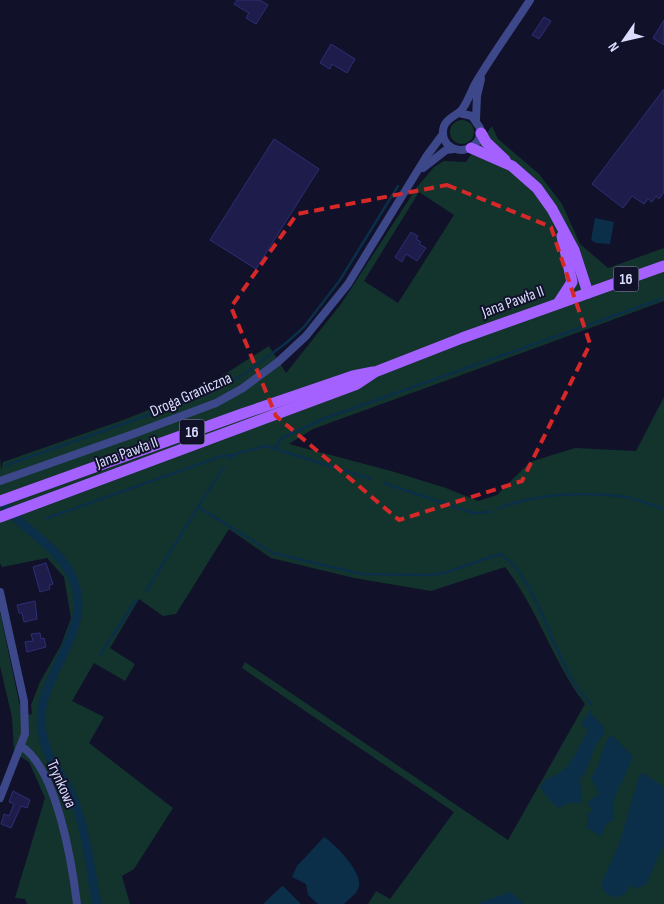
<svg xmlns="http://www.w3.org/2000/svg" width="664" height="904" viewBox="0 0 664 904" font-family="'Sofia Sans Condensed',sans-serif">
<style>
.green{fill:#13342d;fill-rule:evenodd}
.water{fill:#0b2e49}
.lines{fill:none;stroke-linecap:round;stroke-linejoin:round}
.stream{stroke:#0b2e49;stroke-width:2.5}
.canal{stroke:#0b2e49;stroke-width:9}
.building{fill:#1d1c4b;stroke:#2e2e77}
.street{stroke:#3c4889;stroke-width:8}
.primary{stroke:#a561ff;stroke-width:11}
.marked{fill:none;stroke:#d62828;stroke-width:4;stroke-dasharray:10 6;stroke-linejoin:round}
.labels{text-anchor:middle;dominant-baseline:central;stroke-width:4;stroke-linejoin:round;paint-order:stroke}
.shield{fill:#11112a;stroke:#9ea0bf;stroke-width:1}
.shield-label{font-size:15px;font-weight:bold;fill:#daddff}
.street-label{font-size:16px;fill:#daddff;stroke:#11112a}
</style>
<rect width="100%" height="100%" fill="#11112a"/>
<g class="green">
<circle cx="462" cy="132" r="12"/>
<path d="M492 126 498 139 539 174 562 204 580 244 608 268 664 248V301L313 429 289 444 391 471 446 488 478 501 497 495 530 462 575 448 636 451 664 397V904H368L376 891 390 899 454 812 242 668 245 662 508 840 585 704C553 662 538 609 505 567L431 591 354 578 271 558 229 529 176 614 163 616 139 599 110 648 135 664 125 681 94 663 72 701 104 717 89 743 173 808 134 869 122 876 130 904H27L25 899 15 898 45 798 29 762 14 753 12 717 0 666V612L22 716 32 714 31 705 40 682 61 645 71 618 64 577 47 558 2 567 0 563V456L1 470 3 462 126 419 203 388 269 346 286 373 341 304 417 187 434 167 444 161 466 162ZM419 192 454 215 398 303 364 281Z"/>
</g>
<g class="water">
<path d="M595 218 614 222 610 244 596 243 591 240Z"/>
<path d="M591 710 592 717 595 715V719L604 726V734L596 744 585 773 580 780 582 803H567L559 808 551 802 540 787C546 776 553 778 562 771 572 764 582 741 588 730L581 724Z"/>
<path d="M610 736 614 737 633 757 613 801V820L606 824 601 837 586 827 588 820 587 815 592 810 587 802 599 794 591 777C599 770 601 748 610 736Z"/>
<path d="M643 773 664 787V844L646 884 641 887 633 888 631 883 625 894 616 898 606 894 601 885 620 841 639 776Z"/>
<path d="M324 837C335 844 366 875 358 889 356 895 348 899 344 904H318L308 895 306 884 292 877 297 866Z"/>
<path d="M283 886 301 904H263L281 887Z"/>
<path d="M511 892 524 904H477L481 902Z"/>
</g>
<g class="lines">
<g class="stream">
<path d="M275 448 282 438 323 419 664 298"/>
<path d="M229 459 238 453 266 446 371 479"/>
<path d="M7 465 205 395 243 375 286 343 304 327 340 280 398 186"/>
<path d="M384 483 473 513 491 512"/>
<path d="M198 507 224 467"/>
<path d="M499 508C536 494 580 492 619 496 634 497 650 505 664 509"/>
<path d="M47 518 222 456 233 455"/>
<path d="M146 591 198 507 273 553 361 574 430 575 444 573 500 554C535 574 553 653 576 686 580 692 586 698 591 704"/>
<path d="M100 655 136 600"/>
</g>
<path class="canal" d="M0 500C20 529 57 544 72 577 98 633 32 676 42 732 47 761 60 770 71 793 86 827 90 868 97 904"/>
</g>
<g class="building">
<path d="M237 0H260L268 5 256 24 246 18 249 13 234 4Z"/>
<path d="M544 17 551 21 539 39 532 35Z"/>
<path d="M664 20V45L653 38Z"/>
<path d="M331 44 355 59 347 73 332 64 330 69 320 63Z"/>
<path d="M664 89V192L659 199 656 196 652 202 648 199 644 204 632 196 623 208 592 184Z"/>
<path d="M274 139 319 169 256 269 210 240Z"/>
<path d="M411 232 418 236 416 239 421 242 419 244 426 248 417 261 406 254 402 262 395 257Z"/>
<path d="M46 563 53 584 49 585 50 589 40 592 33 567Z"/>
<path d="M35 601 37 619 24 622 22 613H19L17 605Z"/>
<path d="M40 633 41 639 44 638 46 647 27 652 25 642 33 641 31 634Z"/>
<path d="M13 791 30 800 27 808 21 806 11 828 1 824 4 814 9 816 14 804 9 802Z"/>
</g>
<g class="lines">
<g class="street">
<path d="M459 113 472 116 480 128 479 139C466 160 437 148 444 126 448 116 458 116 463 108 468 101 471 92 475 84 492 55 512 28 530 0"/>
<path d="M476 119 477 96 481 79"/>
<path d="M423 168 446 150 454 149"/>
<path d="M0 481 136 433 216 403 243 388 278 362 306 336 348 284 426 157 443 134"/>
<path d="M0 592 24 701 25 734 0 798"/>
<path d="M21 746C57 769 72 863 77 904"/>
</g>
<g class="primary">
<path d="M481 133 486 142 505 160"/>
<path d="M471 148 512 166 537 188 552 209 574 250 588 293"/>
<path d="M559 302 572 282 562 236"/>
<path d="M0 501 242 414 353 376 373 372"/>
<path d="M0 517 357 384 375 372 462 338 664 266"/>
</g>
</g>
<path class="marked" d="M447 185 551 227 590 344 522 481 399 520 276 416 231 307 297 214Z"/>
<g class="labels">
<g class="shield">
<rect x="613.5" y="266.5" width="25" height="25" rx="4"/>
<rect x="179.5" y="419.5" width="25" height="25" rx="4"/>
</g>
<g class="shield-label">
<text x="626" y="279">16</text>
<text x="192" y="432">16</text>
</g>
<g class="street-label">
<text transform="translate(513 302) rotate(-20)">Jana Pawła II</text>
<text transform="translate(191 395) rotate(-24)">Droga Graniczna</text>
<text transform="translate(127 453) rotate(-20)">Jana Pawła II</text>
<text transform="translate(61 784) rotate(66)">Trynkowa</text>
</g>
</g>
<g transform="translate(624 40) rotate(236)" stroke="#11112a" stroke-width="4" paint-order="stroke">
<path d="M0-4L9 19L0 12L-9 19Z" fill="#daddff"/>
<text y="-8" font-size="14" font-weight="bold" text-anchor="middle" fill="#daddff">N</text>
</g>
</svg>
